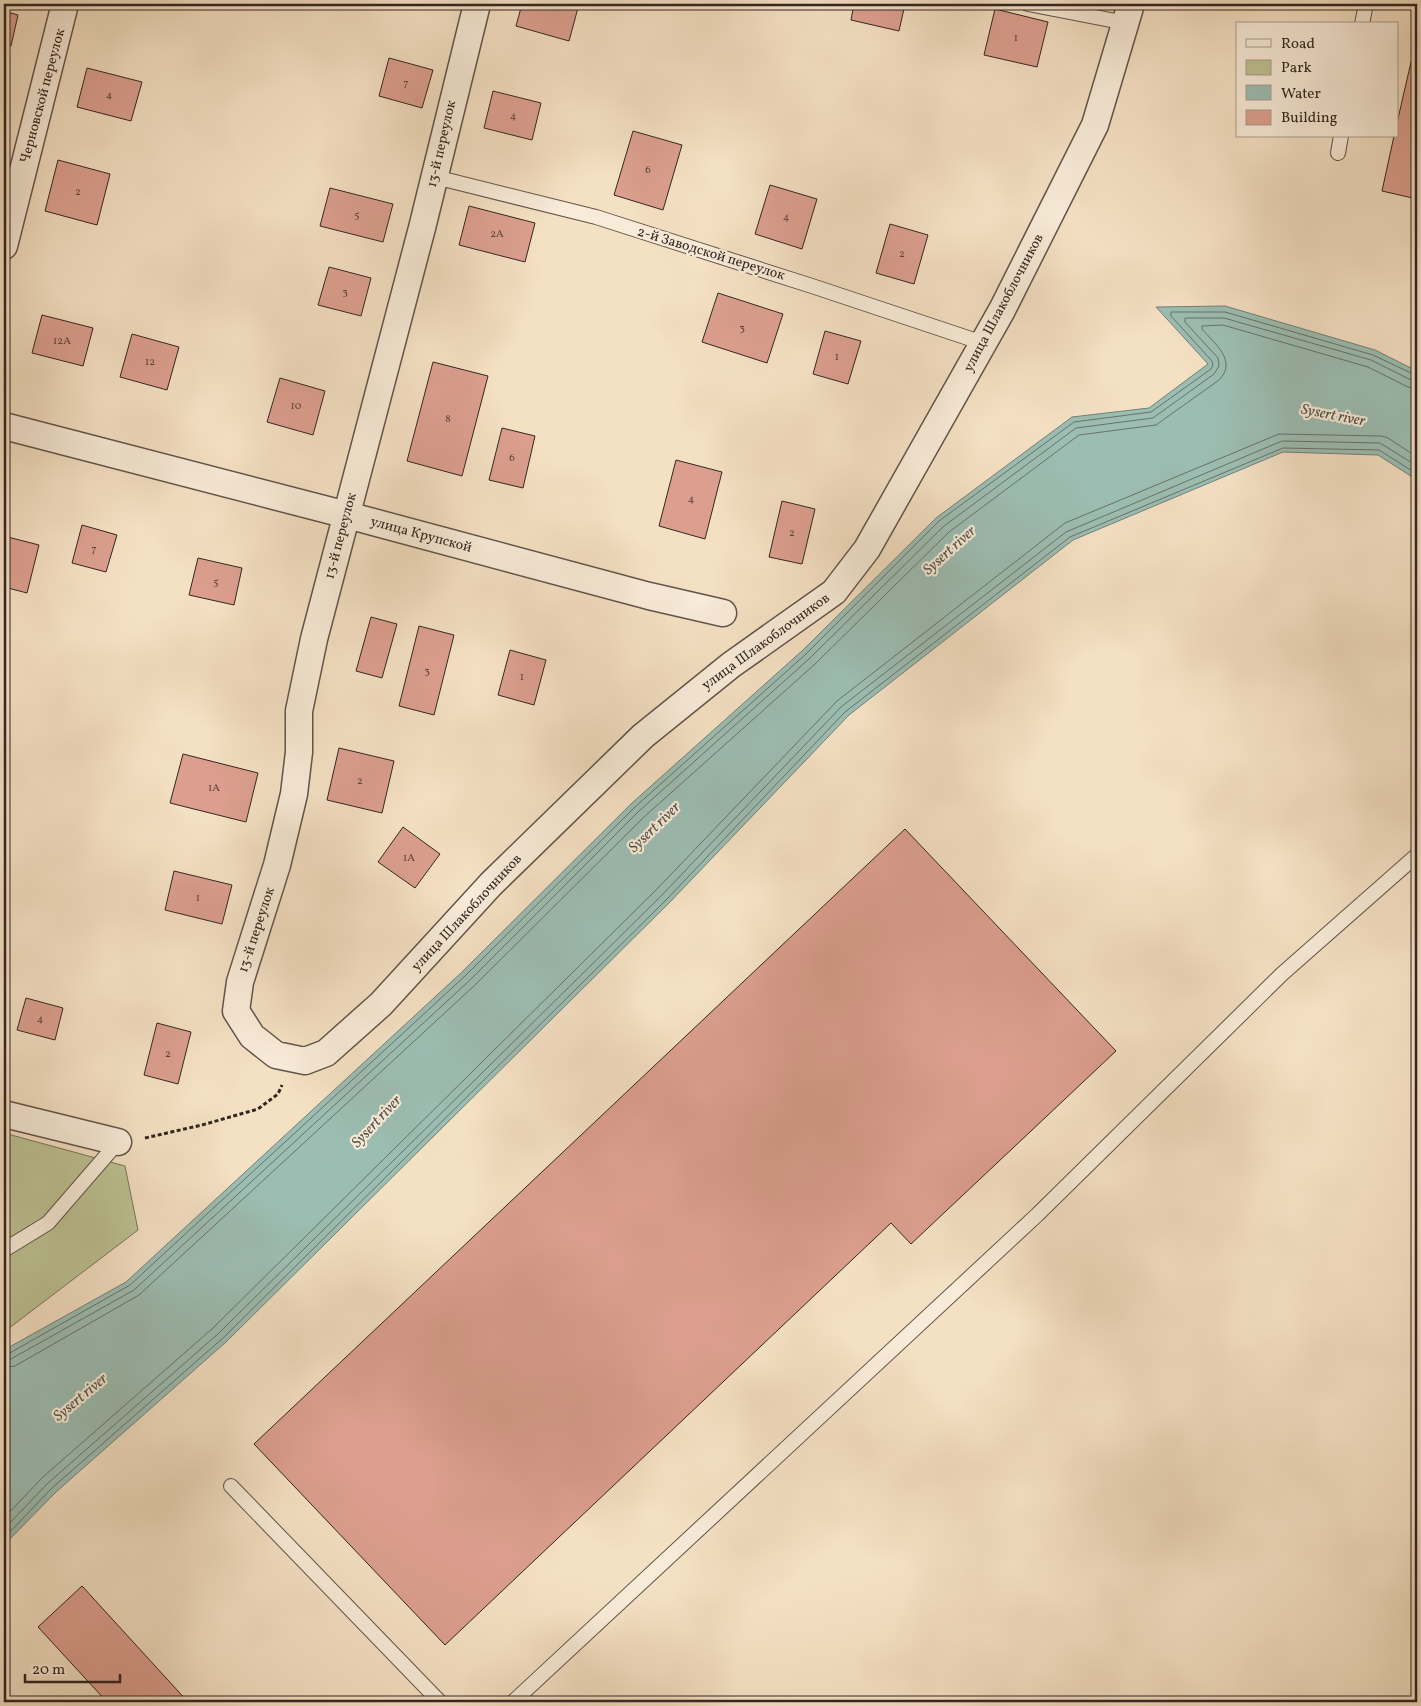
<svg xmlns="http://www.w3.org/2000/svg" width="1421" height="1706" viewBox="0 0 1421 1706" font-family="Vollkorn,serif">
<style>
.green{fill:#bcc293;stroke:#77745a}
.water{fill:#9cbdb2;stroke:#728178}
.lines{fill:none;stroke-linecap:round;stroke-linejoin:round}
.shore{stroke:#67726a;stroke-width:1}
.building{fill:#dc9f8f;stroke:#322621}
.lane-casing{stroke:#62544a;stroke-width:16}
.street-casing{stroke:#62544a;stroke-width:29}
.path{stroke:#322621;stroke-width:3;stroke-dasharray:4 2.5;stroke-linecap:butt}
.lane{stroke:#f8ebd8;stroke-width:14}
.street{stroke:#f8ebd8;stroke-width:26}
.labels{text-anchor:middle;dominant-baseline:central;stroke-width:4.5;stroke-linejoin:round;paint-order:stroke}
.number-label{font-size:11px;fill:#5c443c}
.street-label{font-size:14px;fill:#322621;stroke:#f8ebd8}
.water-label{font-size:15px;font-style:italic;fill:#52534c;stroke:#f8ebd8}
</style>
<rect width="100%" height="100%" fill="#f4e0c3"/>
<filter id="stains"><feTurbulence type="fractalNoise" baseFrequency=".004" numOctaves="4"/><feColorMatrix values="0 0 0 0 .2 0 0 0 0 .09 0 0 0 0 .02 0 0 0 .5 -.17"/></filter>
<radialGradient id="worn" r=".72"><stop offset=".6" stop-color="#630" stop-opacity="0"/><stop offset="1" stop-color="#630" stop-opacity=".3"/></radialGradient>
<path class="green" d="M4 1133 125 1166 138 1230 4 1332Z"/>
<path class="water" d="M1225 306 1375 350 1417 371V480L1378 455 1283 452 1073 540 849 715 670 902 226 1342 56 1492 4 1545V1350L126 1282 462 972 632 803 803 650 936 518 1072 417 1149 408 1208 364 1156 307Z"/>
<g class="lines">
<g class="shore">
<path d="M4 1354H8L130 1285 465 976 635 807 806 654 939 521 1074 422 1151 412 1211 369 1213 365 1212 361 1171 316V312H1225L1373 355 1413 374 1417 375"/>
<path d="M4 1361 11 1359 134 1290 470 980 639 811 810 658 944 526 1076 428 1153 418 1214 374 1219 366 1218 358 1185 322V318H1224L1371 360 1411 380 1417 381"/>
<path d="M4 1368 15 1366 139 1295 475 985 644 817 815 664 949 532 1079 435 1156 425 1219 380C1238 361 1214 343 1202 329V326L1223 325 1368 367 1408 387 1417 389"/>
<path d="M4 1518 43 1477 213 1328 657 889 837 701 1065 523 1279 434 1381 436 1388 438 1417 457"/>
<path d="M4 1529 48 1483 219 1333 662 895 841 707 1066 532 1282 441 1380 443 1417 466"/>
<path d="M4 1538 52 1488 223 1338 667 899 845 712 1070 537 1283 448 1379 450 1417 474"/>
</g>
</g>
<g class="building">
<path d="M522 4H579L569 41 516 26Z"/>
<path d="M854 4H905L899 31 851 20Z"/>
<path d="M995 9 1048 22 1037 67 984 55Z"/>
<path d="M4 11 18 15 11 46 4 44Z"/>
<path d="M1417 36V199L1382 191 1394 136H1397V123Z"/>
<path d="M389 58 433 70 422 108 379 96Z"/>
<path d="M87 68 142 82 131 121 77 107Z"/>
<path d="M493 91 541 103 532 140 484 128Z"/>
<path d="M633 131 682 145 663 210 614 195Z"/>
<path d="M58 160 110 174 97 225 45 211Z"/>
<path d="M770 185 817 199 802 249 755 234Z"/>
<path d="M330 188 393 204 383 242 320 226Z"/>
<path d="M469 206 535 223 525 262 459 245Z"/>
<path d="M890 224 928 235 914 284 876 273Z"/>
<path d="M329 267 371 278 361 316 318 305Z"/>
<path d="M718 293 783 314 767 363 702 342Z"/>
<path d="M42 315 93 328 83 366 32 353Z"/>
<path d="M825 331 861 341 848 384 813 374Z"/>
<path d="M132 334 179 347 167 390 120 377Z"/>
<path d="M433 362 488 376 462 476 407 461Z"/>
<path d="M280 378 325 391 313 435 267 422Z"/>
<path d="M502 428 535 436 523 488 489 480Z"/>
<path d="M676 460 722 472 705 539 659 526Z"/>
<path d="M782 501 815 509 802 564 769 557Z"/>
<path d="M82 525 117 535 106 572 72 563Z"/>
<path d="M4 536 39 545 27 593 4 587Z"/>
<path d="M198 558 242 568 234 605 189 595Z"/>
<path d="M371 617 397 624 382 678 356 671Z"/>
<path d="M419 626 454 635 434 715 399 706Z"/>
<path d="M510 650 546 660 534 705 498 695Z"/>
<path d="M339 748 394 761 382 813 327 800Z"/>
<path d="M183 754 258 773 246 822 170 803Z"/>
<path d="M403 827 440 854 415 888 378 862Z"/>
<path d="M905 829 1116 1051 911 1244 891 1223 445 1645 254 1444Z"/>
<path d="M174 871 232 885 222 924 165 910Z"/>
<path d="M26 998 63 1008 55 1040 17 1030Z"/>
<path d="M157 1023 191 1032 178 1084 144 1075Z"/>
<path d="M82 1586 188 1702H107L38 1627Z"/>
</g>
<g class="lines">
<defs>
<g id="lane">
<path d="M1028 4 1126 23"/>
<path d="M1362 24 1366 4"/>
<path d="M1338 153 1341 136"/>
<path d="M435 177 596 217 812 286 983 343"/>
<path d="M4 1250 48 1223 118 1142"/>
<path d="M231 1486 440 1702"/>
<path d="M513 1702 1037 1215 1282 974 1417 855"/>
</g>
<g id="street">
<path d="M477 4 422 228 314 639 299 711V752L294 794 277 865 240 982 236 1011 252 1036 276 1055 305 1061 326 1053 381 1004 491 884 643 736 731 665 834 592 867 549 1002 310 1095 125 1131 4"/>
<path d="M4 246 65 4"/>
<path d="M4 426 347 515 649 596 723 613"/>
<path d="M4 1114 118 1142"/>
</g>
</defs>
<use href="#lane" class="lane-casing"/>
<use href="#street" class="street-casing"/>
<path class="path" d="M145 1138 202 1125 258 1109 278 1094 282 1085"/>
<use href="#lane" class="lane"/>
<use href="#street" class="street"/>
</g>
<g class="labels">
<g class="number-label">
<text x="1016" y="38">1</text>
<text x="406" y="83">7</text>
<text x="109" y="95">4</text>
<text x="513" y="116">4</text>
<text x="648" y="170">6</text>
<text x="78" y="192">2</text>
<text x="357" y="215">5</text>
<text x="786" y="217">4</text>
<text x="497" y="234">2А</text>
<text x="902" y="254">2</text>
<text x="345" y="292">3</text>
<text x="742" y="328">3</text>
<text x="62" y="341">12А</text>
<text x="837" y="357">1</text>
<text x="150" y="362">12</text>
<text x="296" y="406">10</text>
<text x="448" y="419">8</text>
<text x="512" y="458">6</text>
<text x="691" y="499">4</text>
<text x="792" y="533">2</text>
<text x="94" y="549">7</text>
<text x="216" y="582">5</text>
<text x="427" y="671">3</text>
<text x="522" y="677">1</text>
<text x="360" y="781">2</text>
<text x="214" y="788">1А</text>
<text x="409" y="858">1А</text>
<text x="198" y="898">1</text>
<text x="40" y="1019">4</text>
<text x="168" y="1054">2</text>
</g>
<g class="street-label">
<text transform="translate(43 96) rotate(-75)">Черновской переулок</text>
<text transform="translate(442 144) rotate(-77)">13-й переулок</text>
<text transform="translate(711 254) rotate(17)">2-й Заводской переулок</text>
<text transform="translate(1004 303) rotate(-62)">улица Шлакоблочников</text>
<text transform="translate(421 535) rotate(15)">улица Крупской</text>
<text transform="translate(341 536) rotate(-75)">13-й переулок</text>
<text transform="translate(766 642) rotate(-36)">улица Шлакоблочников</text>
<text transform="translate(467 913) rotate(-47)">улица Шлакоблочников</text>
<text transform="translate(257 930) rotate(-72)">13-й переулок</text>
</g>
<g class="water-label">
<text transform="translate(1333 416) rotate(11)">Sysert river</text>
<text transform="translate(950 551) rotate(-42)">Sysert river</text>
<text transform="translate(655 828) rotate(-44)">Sysert river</text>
<text transform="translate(377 1122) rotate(-47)">Sysert river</text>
<text transform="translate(81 1398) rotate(-40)">Sysert river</text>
</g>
</g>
<rect width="1421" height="1706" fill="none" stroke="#f4e0c3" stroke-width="20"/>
<rect x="5" y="5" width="1411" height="1696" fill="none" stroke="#322621" stroke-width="2.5"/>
<rect x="10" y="10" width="1401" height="1686" fill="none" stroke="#322621"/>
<rect x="1236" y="22" width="162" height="115" fill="#f8ebd8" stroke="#a99c8f"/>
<rect x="1246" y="39" width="25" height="8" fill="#f8ebd8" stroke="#a99c8f"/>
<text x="1281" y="48" font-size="15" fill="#322621">Road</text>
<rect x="1246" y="60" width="25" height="15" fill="#bcc293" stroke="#a99c8f"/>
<text x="1281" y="72" font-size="15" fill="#322621">Park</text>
<rect x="1246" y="85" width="25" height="15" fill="#9cbdb2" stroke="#a99c8f"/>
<text x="1281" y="98" font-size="15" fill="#322621">Water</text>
<rect x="1246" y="110" width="25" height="15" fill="#dc9f8f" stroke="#a99c8f"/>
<text x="1281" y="122" font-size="15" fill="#322621">Building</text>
<path d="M25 1674v8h95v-8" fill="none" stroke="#322621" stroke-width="2.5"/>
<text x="32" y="1674" font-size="15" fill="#322621" stroke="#f8ebd8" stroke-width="4" paint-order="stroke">20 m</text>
<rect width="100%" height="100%" filter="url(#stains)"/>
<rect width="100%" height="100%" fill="url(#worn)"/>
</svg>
